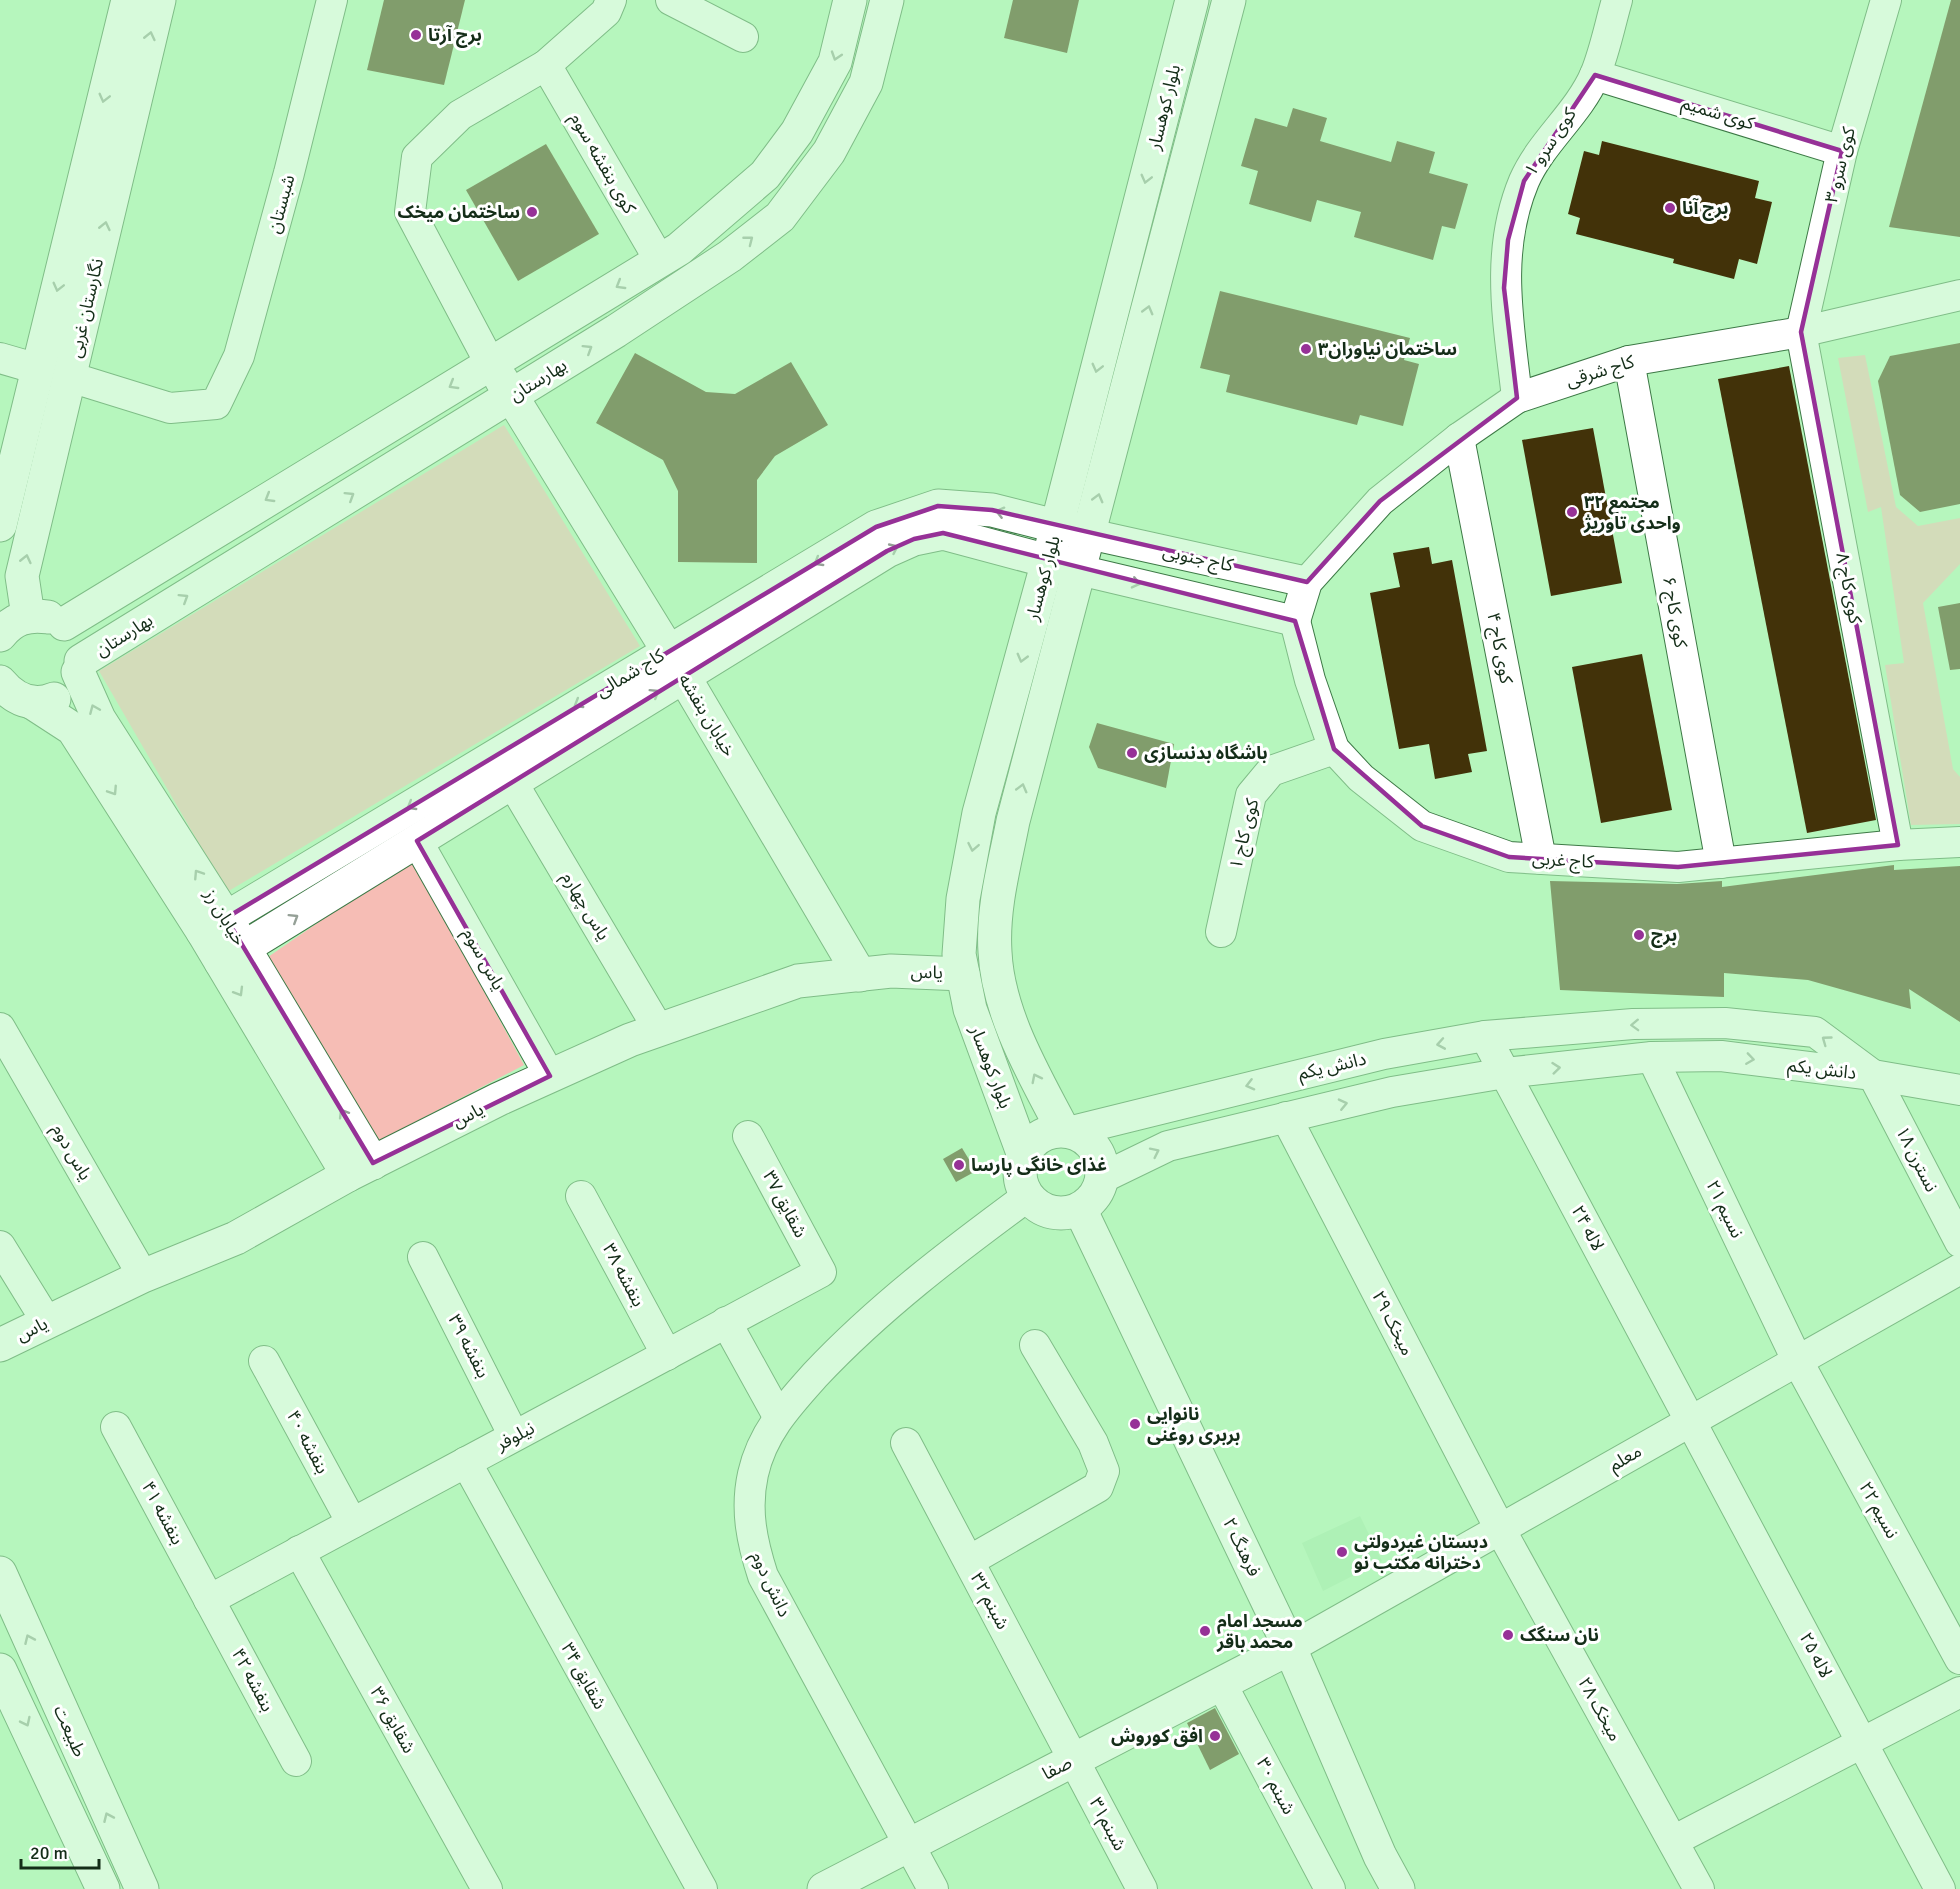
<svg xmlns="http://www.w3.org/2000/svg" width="1960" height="1889" viewBox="0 0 1960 1889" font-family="Signika,'Noto Sans Arabic',sans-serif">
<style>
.built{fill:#a5ebad}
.green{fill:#f6bdb5}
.building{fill:#423209}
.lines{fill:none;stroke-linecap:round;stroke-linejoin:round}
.street-casing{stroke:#3d7946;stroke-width:32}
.secondary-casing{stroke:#3d7946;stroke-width:35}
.street{stroke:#fff;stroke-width:30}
.secondary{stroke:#fff;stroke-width:33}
.oneway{stroke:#95a097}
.marked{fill:none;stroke:#963197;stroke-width:4.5;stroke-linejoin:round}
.poi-dot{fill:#963197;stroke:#fff;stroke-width:2}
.labels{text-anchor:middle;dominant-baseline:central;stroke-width:6;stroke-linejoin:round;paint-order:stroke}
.poi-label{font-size:18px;font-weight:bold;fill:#142d18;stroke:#fff;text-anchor:start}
.street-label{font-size:18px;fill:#142d18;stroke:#fff}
</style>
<rect width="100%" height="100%" fill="#b6f6bd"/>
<path class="built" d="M1360 1516 1382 1561 1323 1591 1302 1543Z"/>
<g class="green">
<path d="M1865 355 1896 507 1918 526 1960 518V564L1923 603 1953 769 1960 777V824L1911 825 1885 665 1904 663 1881 507 1868 512 1838 358Z"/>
<path d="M504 425 640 646 227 892 99 671Z"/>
<path d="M412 858 524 1065 377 1142 268 957Z"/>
</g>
<g class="building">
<path d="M384 0H465L444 85 367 70Z"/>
<path d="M1013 0H1079L1067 53 1004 38Z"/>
<path d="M1951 0H1960V237L1889 227Z"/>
<path d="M1293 108 1327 118 1320 141 1391 162 1397 141 1435 152 1429 173 1468 184 1455 229 1442 226 1433 260 1354 237 1361 212 1317 200 1311 222 1249 204 1258 171 1241 166 1255 118 1287 127Z"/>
<path d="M1602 141 1759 181 1755 198 1772 202 1757 264 1739 259 1734 279 1673 263 1674 259 1576 234 1580 218 1568 214 1584 151 1599 155Z"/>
<path d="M546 144 599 234 518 281 466 190Z"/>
<path d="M1220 291 1410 338 1404 360 1419 364 1403 426 1360 415 1357 425 1226 392 1230 375 1200 368Z"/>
<path d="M1960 343V504L1920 512 1900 495 1878 381 1890 356Z"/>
<path d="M635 353 706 392 735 394 791 362 828 425 775 456 757 480V563L678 562V491L663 460 596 423Z"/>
<path d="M1789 366 1876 820 1807 833 1718 379Z"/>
<path d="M1593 428 1622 583 1551 596 1522 440Z"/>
<path d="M1429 547 1432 564 1452 560 1487 751 1468 754 1472 772 1435 779 1429 744 1399 749 1370 593 1400 587 1393 553Z"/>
<path d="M1960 603V669L1950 670 1938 607Z"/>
<path d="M1642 654 1672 810 1601 823 1572 667Z"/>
<path d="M1097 723 1174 744 1166 788 1098 768 1089 747Z"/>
<path d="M1894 865V870L1960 866V1022L1909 989 1911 1009 1808 980 1724 973V997L1560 990 1550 881 1677 884 1722 881V887Z"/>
<path d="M962 1148 976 1171 956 1182 943 1159Z"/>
<path d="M1215 1708 1239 1754 1210 1770 1187 1723Z"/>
</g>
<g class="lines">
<defs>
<g id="street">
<path d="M671 0 743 37"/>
<path d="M1886 0 1842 151 1801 332 1898 845"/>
<path d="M546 65 660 261"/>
<path d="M1595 75 1842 151"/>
<path d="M0 358 38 369"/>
<path d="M1629 361 1721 863"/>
<path d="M490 363 410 212 417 157 460 115 546 65 606 12 611 0"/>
<path d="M70 377 170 408 216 404 239 356 289 173 332 0"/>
<path d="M1517 398C1509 324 1494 253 1524 181 1541 142 1578 114 1595 75 1605 51 1610 24 1617 0"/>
<path d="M1459 438 1541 859"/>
<path d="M1089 534 1307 582"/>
<path d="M1079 570 1295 621"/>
<path d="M1295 621 1310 680 1334 749 1361 778 1422 826 1509 857 1678 867 1898 845 1960 842"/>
<path d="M1295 621 1307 582 1380 501 1459 438 1517 398 1629 361 1801 332 1960 295"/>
<path d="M512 782 659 1030"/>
<path d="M417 841 550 1076"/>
<path d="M1221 932 1251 795 1271 771 1334 749"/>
<path d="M0 1028 143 1276"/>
<path d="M1485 1036 1940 1889"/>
<path d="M1652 1057 1797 1360 1960 1659"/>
<path d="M1286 1117 1500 1529 1699 1889"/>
<path d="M1072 1131 1384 1054 1485 1036 1633 1024 1725 1023 1815 1032 1873 1075 1960 1242"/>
<path d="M1102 1178 1168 1146 1392 1092 1505 1073 1652 1057 1721 1056 1873 1075 1960 1090"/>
<path d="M581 1196 667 1355"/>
<path d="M0 1246 47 1322"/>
<path d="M423 1257 514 1436"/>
<path d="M726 1322 778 1416"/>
<path d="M264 1361 352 1523"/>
<path d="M116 1427 296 1761"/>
<path d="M906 1443 1142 1889"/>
<path d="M466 1462 702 1889"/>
<path d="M299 1551 487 1889"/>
<path d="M969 1561 1098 1487 1104 1471 1093 1443 1035 1345"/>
<path d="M209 1600 821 1272 748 1136"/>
<path d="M1290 1648 1960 1269"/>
<path d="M1221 1683 1330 1889"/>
<path d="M1673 1841 1960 1692"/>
<path d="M933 1889 763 1576C752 1542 745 1510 753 1474 762 1433 788 1405 815 1375 879 1307 952 1252 1028 1196"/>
</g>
<g id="secondary">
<path d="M501 379 683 675 860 975"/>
<path d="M0 525 128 0"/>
<path d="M28 616 22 576 159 0"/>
<path d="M64 624 679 249 765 175 797 132 835 62 850 0"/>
<path d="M0 635C13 619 27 614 48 617"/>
<path d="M81 661 616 331 730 256 780 217 829 152 866 83 887 0"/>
<path d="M78 672 99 719 226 918 373 1163"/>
<path d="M0 682C14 699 33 708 54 699"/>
<path d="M33 703 73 729 203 932 348 1175"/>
<path d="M203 932 876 527 938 506 992 510 1079 532"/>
<path d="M221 962 887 551 914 539 943 533 1070 567"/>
<path d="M1063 1130C1035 1076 998 1015 995 952 992 908 1005 863 1013 821L1229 0"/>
<circle cx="1061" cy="1172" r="41"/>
<path d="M1023 1153 970 1009 959 954 963 899 979 813 1048 561 1192 0"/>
<path d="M1080 1209 1290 1648 1380 1856 1398 1889"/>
<path d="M0 1345 143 1276 236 1238 348 1175 499 1099 630 1040 798 981 891 971 963 974"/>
<path d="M0 1573 142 1889"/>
<path d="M0 1670 103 1889"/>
<path d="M824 1889 1290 1648"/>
</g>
</defs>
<use href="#street" class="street-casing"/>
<use href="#secondary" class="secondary-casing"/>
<use href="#street" class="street"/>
<use href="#secondary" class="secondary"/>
</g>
<defs><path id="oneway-chevron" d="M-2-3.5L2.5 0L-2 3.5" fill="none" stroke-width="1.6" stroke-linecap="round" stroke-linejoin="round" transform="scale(1.5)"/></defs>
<g class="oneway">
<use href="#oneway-chevron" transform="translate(150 36) rotate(-77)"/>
<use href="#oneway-chevron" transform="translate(836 56) rotate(108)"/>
<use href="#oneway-chevron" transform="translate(104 98) rotate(104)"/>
<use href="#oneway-chevron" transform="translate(1146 179) rotate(104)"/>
<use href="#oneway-chevron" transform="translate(105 226) rotate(-77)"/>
<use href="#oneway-chevron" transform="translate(749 240) rotate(-38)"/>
<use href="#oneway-chevron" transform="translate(620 285) rotate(149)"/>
<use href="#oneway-chevron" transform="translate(58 287) rotate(104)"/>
<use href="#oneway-chevron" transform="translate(1148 310) rotate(-75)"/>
<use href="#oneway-chevron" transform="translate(588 349) rotate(-32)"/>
<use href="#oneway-chevron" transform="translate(1097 368) rotate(104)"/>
<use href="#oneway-chevron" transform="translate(453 385) rotate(149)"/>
<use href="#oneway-chevron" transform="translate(350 496) rotate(-32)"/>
<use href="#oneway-chevron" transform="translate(269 498) rotate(149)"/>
<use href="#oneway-chevron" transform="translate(1098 498) rotate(-75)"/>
<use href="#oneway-chevron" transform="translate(1000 512) rotate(-166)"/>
<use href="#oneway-chevron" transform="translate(894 548) rotate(-25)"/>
<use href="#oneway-chevron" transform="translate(26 559) rotate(-77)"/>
<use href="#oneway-chevron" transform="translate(818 562) rotate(149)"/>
<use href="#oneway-chevron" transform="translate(1136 583) rotate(13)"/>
<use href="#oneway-chevron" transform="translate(184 598) rotate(-32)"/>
<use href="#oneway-chevron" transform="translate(1022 658) rotate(105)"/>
<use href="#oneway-chevron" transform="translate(655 693) rotate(-32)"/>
<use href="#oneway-chevron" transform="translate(578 704) rotate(149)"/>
<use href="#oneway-chevron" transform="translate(94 709) rotate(-113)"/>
<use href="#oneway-chevron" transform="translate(1022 788) rotate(-75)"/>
<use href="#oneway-chevron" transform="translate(113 791) rotate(57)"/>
<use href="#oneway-chevron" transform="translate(411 806) rotate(149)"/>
<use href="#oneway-chevron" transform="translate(973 847) rotate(101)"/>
<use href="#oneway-chevron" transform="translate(198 874) rotate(-123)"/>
<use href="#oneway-chevron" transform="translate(294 918) rotate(-32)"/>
<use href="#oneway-chevron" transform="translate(239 992) rotate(59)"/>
<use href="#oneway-chevron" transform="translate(1635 1025) rotate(178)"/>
<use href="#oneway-chevron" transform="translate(1826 1040) rotate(-144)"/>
<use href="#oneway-chevron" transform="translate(1441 1044) rotate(170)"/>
<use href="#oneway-chevron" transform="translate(1750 1059) rotate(8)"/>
<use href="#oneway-chevron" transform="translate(1556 1068) rotate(-6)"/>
<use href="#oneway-chevron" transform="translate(1036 1078) rotate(-117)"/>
<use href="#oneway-chevron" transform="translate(1250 1085) rotate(166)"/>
<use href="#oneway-chevron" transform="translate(1343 1104) rotate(-13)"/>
<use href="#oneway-chevron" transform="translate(343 1113) rotate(-121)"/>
<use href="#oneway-chevron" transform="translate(1155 1152) rotate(-26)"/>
<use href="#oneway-chevron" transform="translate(29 1639) rotate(-114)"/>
<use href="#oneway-chevron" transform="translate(26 1722) rotate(64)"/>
<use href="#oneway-chevron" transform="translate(108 1817) rotate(-114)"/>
</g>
<path d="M0 0H1960V1889H0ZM1595 75 1842 151 1801 332 1898 845 1678 867 1509 857 1422 826 1334 749 1295 621 943 533 914 539 887 551 417 841 550 1076 373 1163 226 918 876 527 938 506 992 510 1307 582 1380 501 1517 398 1504 288 1508 240 1524 181Z" fill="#b6f6bd" fill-opacity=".55" fill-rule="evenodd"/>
<path class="marked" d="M1595 75 1842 151 1801 332 1898 845 1678 867 1509 857 1422 826 1334 749 1295 621 943 533 914 539 887 551 417 841 550 1076 373 1163 226 918 876 527 938 506 992 510 1307 582 1380 501 1517 398 1504 288 1508 240 1524 181Z"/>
<g class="poi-dot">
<circle cx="416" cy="35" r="6"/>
<circle cx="1670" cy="208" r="6"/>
<circle cx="532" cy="212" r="6"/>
<circle cx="1306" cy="349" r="6"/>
<circle cx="1572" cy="512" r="6"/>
<circle cx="1132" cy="753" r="6"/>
<circle cx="1639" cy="935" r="6"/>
<circle cx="959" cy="1165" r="6"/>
<circle cx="1135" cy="1424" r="6"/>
<circle cx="1342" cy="1552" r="6"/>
<circle cx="1205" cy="1631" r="6"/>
<circle cx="1508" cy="1635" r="6"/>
<circle cx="1215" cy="1736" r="6"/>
</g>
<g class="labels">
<g class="poi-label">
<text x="428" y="35">برج آرتا</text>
<text x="1682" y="208">برج آنا</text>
<text x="520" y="212" text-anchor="end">ساختمان میخک</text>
<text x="1318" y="349">ساختمان نیاوران۳</text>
<text x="1584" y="502">مجتمع ۳۲<tspan x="1584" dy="21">واحدی تاوریژ</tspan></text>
<text x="1144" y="753">باشگاه بدنسازی</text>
<text x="1651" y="935">برج</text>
<text x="971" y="1165">غذای خانگی پارسا</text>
<text x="1147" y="1414">نانوایی<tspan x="1147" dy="21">بربری روغنی</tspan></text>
<text x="1354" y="1542">دبستان غیردولتی<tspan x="1354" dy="21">دخترانه مکتب نو</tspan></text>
<text x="1217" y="1621">مسجد امام<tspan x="1217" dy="21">محمد باقر</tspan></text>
<text x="1520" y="1635">نان سنگک</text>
<text x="1203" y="1736" text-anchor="end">افق کوروش</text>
</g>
<g class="street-label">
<text transform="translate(1164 107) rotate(-76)">بلوار کوهسار</text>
<text transform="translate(1718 113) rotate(17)">کوی شمیم</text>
<text transform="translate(1550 142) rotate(-56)">کوی سرو ۱</text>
<text transform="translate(603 163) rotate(60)">کوی بنفشه سوم</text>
<text transform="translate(1840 165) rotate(-76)">کوی سرو ۳</text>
<text transform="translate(281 204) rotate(-75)">شبستان</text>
<text transform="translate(86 308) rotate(-77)">نگارستان غربی</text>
<text transform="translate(1600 371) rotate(-17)">کاج شرقی</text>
<text transform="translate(538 380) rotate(-32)">بهارستان</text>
<text transform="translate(1198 558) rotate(12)">کاج جنوبی</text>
<text transform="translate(1043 578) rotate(-75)">بلوار کوهسار</text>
<text transform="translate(1849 588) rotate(79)">کوی کاج ۸</text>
<text transform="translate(1675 612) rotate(80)">کوی کاج ۶</text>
<text transform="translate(124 635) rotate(-32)">بهارستان</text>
<text transform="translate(1500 648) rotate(79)">کوی کاج ۴</text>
<text transform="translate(630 673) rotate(-31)">کاج شمالی</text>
<text transform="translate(707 715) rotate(59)">خیابان بنفشه</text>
<text transform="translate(1244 834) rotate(-76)">کوی کاج ۱</text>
<text transform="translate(1563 860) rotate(3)">کاج غربی</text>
<text transform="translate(586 906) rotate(59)">یاس چهارم</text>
<text transform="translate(225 917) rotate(59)">خیابان رز</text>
<text transform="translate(484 959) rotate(61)">یاس سوم</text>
<text transform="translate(927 972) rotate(2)">یاس</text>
<text transform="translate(1332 1066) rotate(-13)">دانش یکم</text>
<text transform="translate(991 1067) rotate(69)">بلوار کوهسار</text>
<text transform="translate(1822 1069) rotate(7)">دانش یکم</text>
<text transform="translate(468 1115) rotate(-27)">یاس</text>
<text transform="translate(72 1152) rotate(60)">یاس دوم</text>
<text transform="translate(1917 1159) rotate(63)">نسترن ۱۸</text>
<text transform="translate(785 1204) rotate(62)">شقایق ۳۷</text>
<text transform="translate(1725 1209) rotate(64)">نسیم ۲۱</text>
<text transform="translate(1588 1228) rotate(62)">لاله ۲۴</text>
<text transform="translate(624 1275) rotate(62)">بنفشه ۳۸</text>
<text transform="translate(1393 1323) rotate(63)">میخک ۲۹</text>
<text transform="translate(32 1329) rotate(-26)">یاس</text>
<text transform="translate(469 1346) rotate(63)">بنفشه ۳۹</text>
<text transform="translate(515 1436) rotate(-28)">نیلوفر</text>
<text transform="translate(308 1442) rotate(62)">بنفشه ۴۰</text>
<text transform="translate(1625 1458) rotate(-30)">معلم</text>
<text transform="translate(1879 1510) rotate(61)">نسیم ۲۲</text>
<text transform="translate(163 1513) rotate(62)">بنفشه ۴۱</text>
<text transform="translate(1242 1547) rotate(64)">فرهنگ ۲</text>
<text transform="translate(771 1584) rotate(65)">دانش دوم</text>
<text transform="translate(990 1601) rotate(62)">شبنم ۳۲</text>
<text transform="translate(1816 1655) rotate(62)">لاله ۲۵</text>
<text transform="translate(584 1676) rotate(61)">شقایق ۳۴</text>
<text transform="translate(253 1680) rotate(62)">بنفشه ۴۲</text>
<text transform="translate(1600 1709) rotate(61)">میخک ۲۸</text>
<text transform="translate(393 1720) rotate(61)">شقایق ۳۶</text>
<text transform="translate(70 1731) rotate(66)">طبیعت</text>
<text transform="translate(1057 1768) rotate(-27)">صفا</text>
<text transform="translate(1276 1786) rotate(62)">شبنم ۳۰</text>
<text transform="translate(1108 1824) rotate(62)">شبنم۳۱</text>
</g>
</g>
<path d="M21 1859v9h78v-9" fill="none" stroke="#142d18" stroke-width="3"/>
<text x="30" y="1859" font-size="18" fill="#142d18" stroke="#ffffff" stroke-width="4.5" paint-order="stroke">20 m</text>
</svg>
